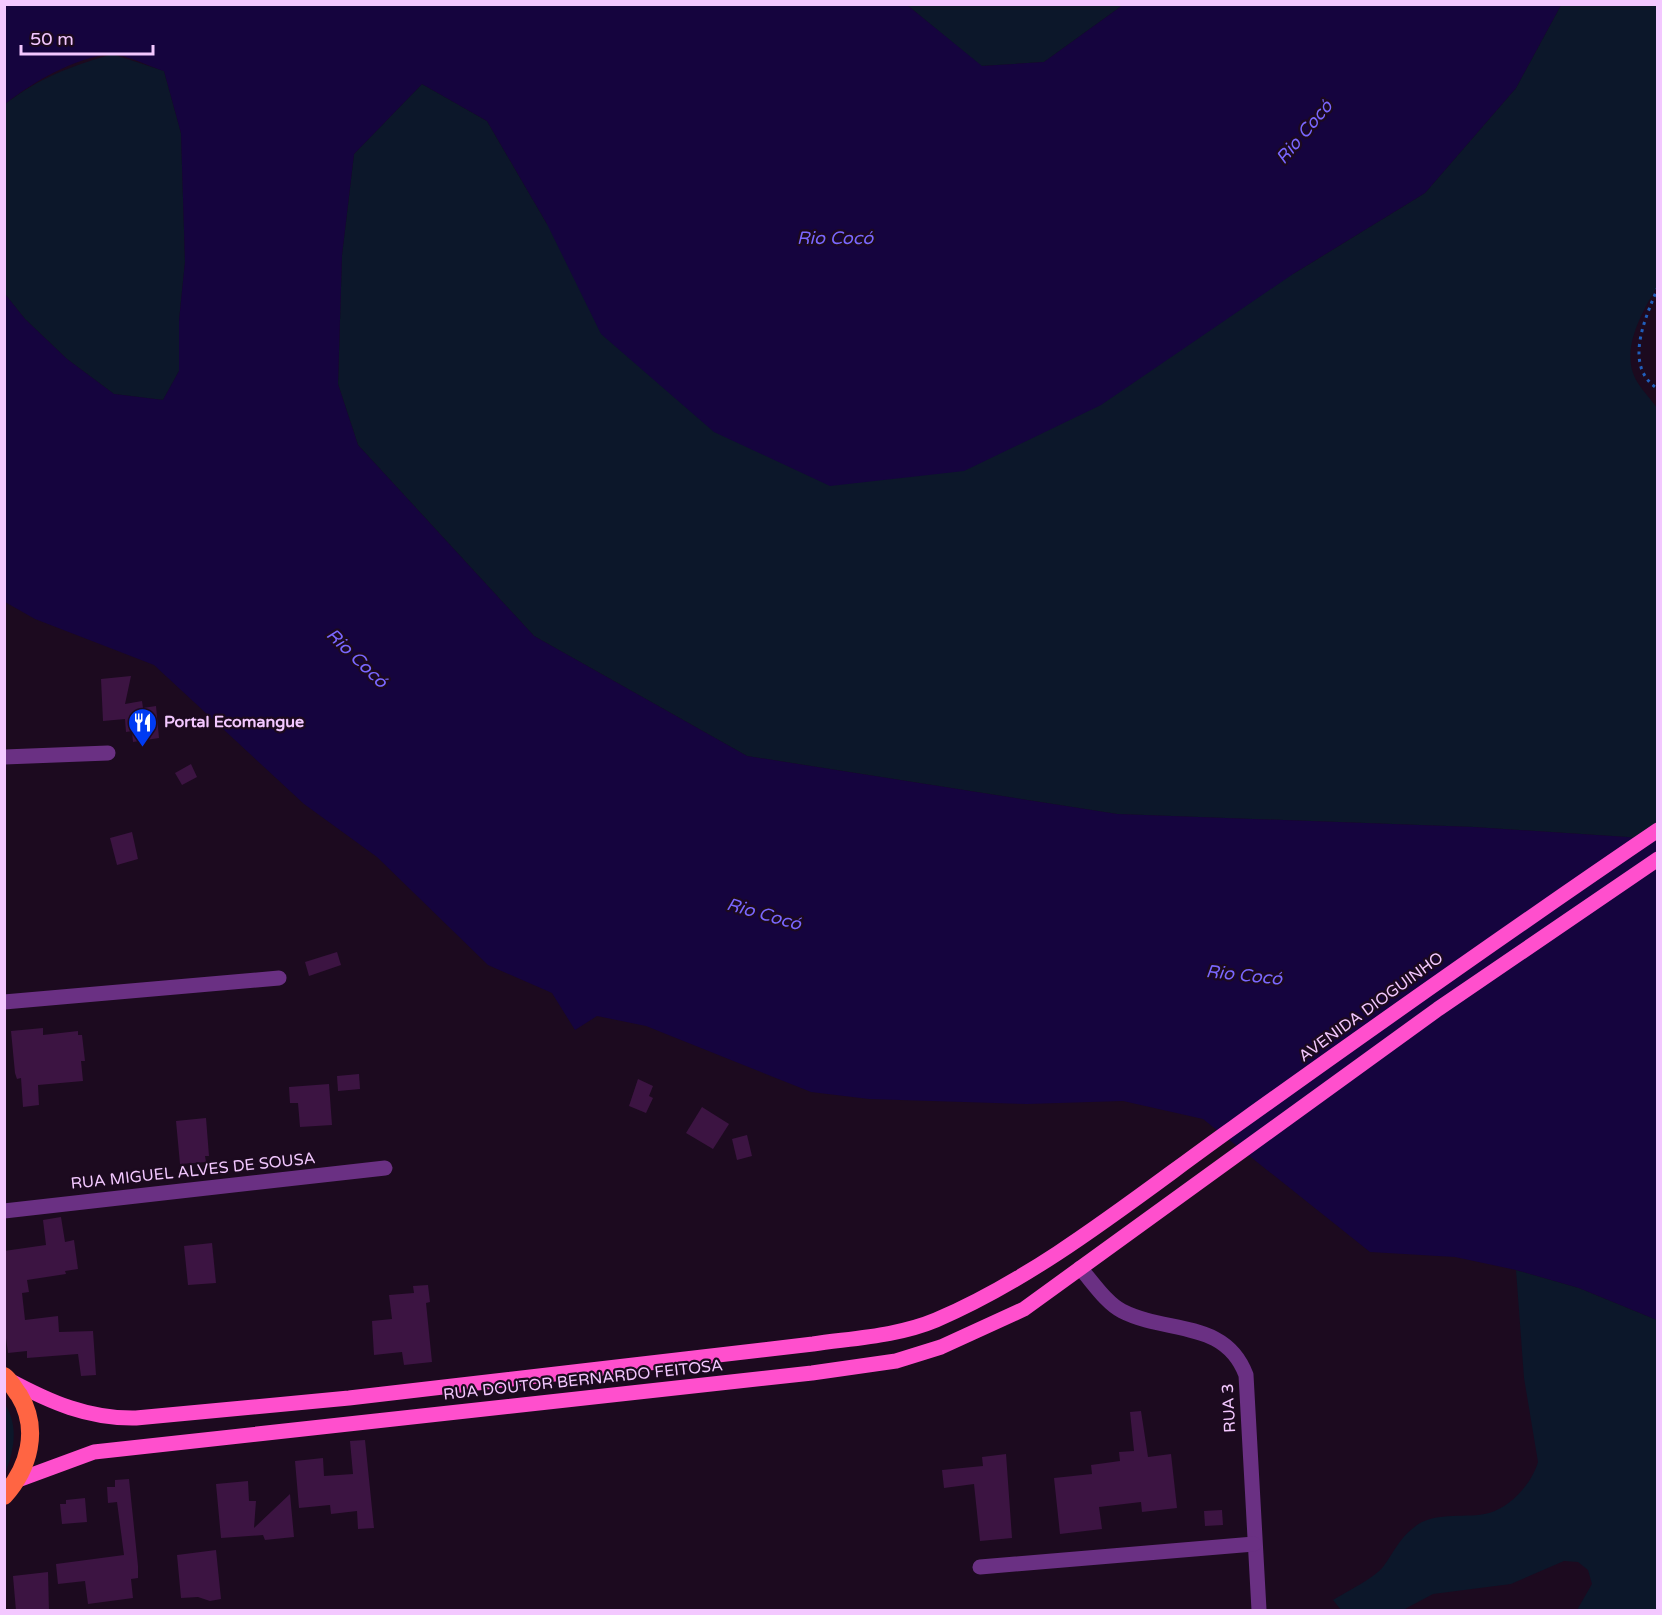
<svg xmlns="http://www.w3.org/2000/svg" width="1662" height="1615" viewBox="0 0 1662 1615" font-family="'Varela Round',sans-serif">
<style>
.green{fill:#0c172a}
.water{fill:#15043e}
.building{fill:#3c1442}
.lines{fill:none;stroke-linecap:round;stroke-linejoin:round}
.path{stroke:#205ebb;stroke-width:3;stroke-dasharray:3 4.5;stroke-linecap:butt}
.minor{stroke:#6a3083;stroke-width:15}
.major{stroke:#ff4fcd;stroke-width:15}
.highway{stroke:#ff6543;stroke-width:18}
.labels{text-anchor:middle;dominant-baseline:central;stroke-width:4.5;stroke-linejoin:round;paint-order:stroke}
.poi-label{font-size:16px;font-weight:bold;fill:#f3c8ff;stroke:#1c0a1f;text-anchor:start}
.street-label{font-size:16px;fill:#f3c8ff;stroke:#1c0a1f}
.water-label{font-size:18px;font-style:italic;fill:#7a67ff;stroke:#1c0a1f}
</style>
<rect width="100%" height="100%" fill="#1c0a1f"/>
<g class="green">
<path d="M907 5H1123L1044 62 981 66Z"/>
<path d="M1561 5H1657V287C1642 312 1621 349 1635 378 1640 388 1650 398 1657 408V839L1473 827 1117 814 747 756 534 636 358 445 338 384 342 255 354 154 422 84 487 121 547 224 1293 274 1425 193 1516 88Z"/>
<path d="M112 54 164 71 181 133 185 262 179 321V371L163 400 114 394 67 359 25 319 5 294V104C41 77 69 67 112 54Z"/>
<path d="M1516 1270 1579 1288 1657 1320V1610H1577L1592 1584 1588 1570 1578 1562 1564 1561 1511 1584 1433 1594 1403 1610H1341L1333 1600C1346 1592 1374 1578 1383 1567 1395 1551 1399 1538 1417 1525 1438 1511 1466 1519 1489 1513 1511 1507 1532 1483 1538 1462L1524 1378Z"/>
<path d="M5 1404C19 1426 14 1451 5 1474Z"/>
</g>
<path class="water" d="M5 5H907L982 66 1044 62 1123 5H1561L1516 88 1425 193 1293 274 1101 405 964 471 830 486 714 432 601 334 547 224 487 121 422 84 354 154 342 255 338 384 358 445 534 636 747 756 1117 814 1473 827 1657 839V1320L1579 1288 1516 1270 1455 1257 1370 1252 1203 1119 1123 1101 1027 1104 869 1099 811 1092 646 1026 597 1016 575 1030 552 993 488 965 377 857 304 804 154 665 35 619 5 602V294L25 319 67 359 114 394 163 400 179 371V321L185 262 181 133 164 71C151 67 122 53 110 54 74 58 33 82 5 104Z"/>
<g class="building">
<path d="M131 676 125 704 142 701 143 708 156 706 159 738 133 742 132 731 126 732 125 719 103 721 101 679Z"/>
<path d="M191 764 197 777 182 785 175 773Z"/>
<path d="M132 832 138 859 117 865 110 838Z"/>
<path d="M337 952 341 965 309 976 305 962Z"/>
<path d="M43 1028V1035L78 1031V1035H82L85 1061H81L83 1081 38 1085 39 1105 23 1107 21 1078 17 1079 15 1073 11 1031Z"/>
<path d="M359 1074 360 1089 338 1091 337 1076Z"/>
<path d="M638 1079 653 1086 649 1096 653 1098 646 1113 629 1106Z"/>
<path d="M329 1084 332 1125 300 1127 298 1103H290L289 1087Z"/>
<path d="M702 1107 729 1124 713 1149 686 1133Z"/>
<path d="M206 1118 209 1156H205L206 1162 180 1164 176 1121Z"/>
<path d="M747 1135 752 1156 737 1160 732 1139Z"/>
<path d="M61 1217 65 1242 74 1240 78 1269 65 1271 66 1274 27 1280 29 1292 22 1293 25 1320 58 1316 59 1332 93 1331 96 1375 81 1376 78 1354 27 1358V1351L8 1353 4 1323V1251L46 1245 43 1220Z"/>
<path d="M212 1243 216 1283 188 1285 184 1246Z"/>
<path d="M428 1285 430 1302 426 1303 432 1362 404 1365 402 1352 374 1355 372 1321 392 1319 389 1295 414 1293 413 1286Z"/>
<path d="M1141 1411 1148 1457 1171 1454 1177 1508 1142 1512 1141 1502 1099 1507 1102 1529 1060 1534 1054 1478 1092 1474 1091 1465 1120 1461 1119 1452 1134 1451 1130 1412Z"/>
<path d="M365 1440 374 1528 358 1529 357 1511 331 1514 330 1505 299 1508 295 1461 323 1458 324 1476 353 1474 350 1441Z"/>
<path d="M1006 1454 1012 1538 980 1541 974 1484 944 1488 942 1470 983 1466 982 1457Z"/>
<path d="M129 1479 138 1566V1578L131 1579 133 1598 88 1604 85 1581 58 1584 56 1564 124 1555 117 1502 108 1503 107 1487H115V1480Z"/>
<path d="M248 1481 249 1501H256L254 1528 290 1494 294 1537 265 1540 263 1535 221 1538 216 1484Z"/>
<path d="M85 1498 87 1522 62 1524 60 1504H66V1500Z"/>
<path d="M1222 1510 1223 1525 1205 1526 1204 1511Z"/>
<path d="M216 1550 221 1599 210 1601 198 1597 181 1598 177 1555Z"/>
<path d="M48 1572 49 1611H16L13 1576Z"/>
</g>
<g class="lines">
<path class="path" d="M1658 287C1646 317 1622 366 1658 389"/>
<g class="minor">
<path d="M4 757 108 753"/>
<path d="M4 1002 279 978"/>
<path d="M4 1211 385 1168"/>
<path d="M1080 1268C1092 1281 1106 1303 1122 1311 1167 1334 1225 1319 1246 1375L1259 1610"/>
<path d="M980 1567 1254 1544"/>
</g>
<g class="major">
<path d="M9 1380C50 1402 88 1419 136 1418L349 1398 813 1344C854 1338 898 1336 936 1320 1042 1275 1141 1193 1234 1127 1375 1026 1515 927 1658 830"/>
<path d="M18 1480 94 1452 812 1373 896 1361 941 1347 1024 1309 1438 1009 1658 859"/>
</g>
<path class="highway" d="M4 1376C11 1381 14 1389 19 1395 40 1429 29 1468 4 1496"/>
</g>
<defs>
<symbol id="restaurant-pin" viewBox="-11 -11 22 30"><path d="M0 17L-7.5 6A9.5 9.5 0 1 1 7.5 6Z" fill="#003bf3" stroke="#1c0a1f"/><path d="M-5-6h1v4h1v-4h1v4h1v-4h1v5L-1.5 .5V6h-2V.5L-5-1ZM5-6V6H3V1.5H1.5Q1.5-4 5-6Z" fill="#fff"/></symbol>
</defs>
<g fill-rule="evenodd">
<use href="#restaurant-pin" x="126" y="706" width="33" height="45"/>
</g>
<g class="labels">
<g class="poi-label">
<text x="164" y="722">Portal Ecomangue</text>
</g>
<g class="street-label">
<text transform="translate(1371 1007) rotate(-36)">AVENIDA DIOGUINHO</text>
<text transform="translate(193 1171) rotate(-6)">RUA MIGUEL ALVES DE SOUSA</text>
<text transform="translate(583 1380) rotate(-6)">RUA DOUTOR BERNARDO FEITOSA</text>
<text transform="translate(1229 1408) rotate(-93)">RUA 3</text>
</g>
<g class="water-label">
<text transform="translate(1304 132) rotate(-50)">Rio Cocó</text>
<text x="835" y="238">Rio Cocó</text>
<text transform="translate(357 658) rotate(44)">Rio Cocó</text>
<text transform="translate(764 914) rotate(16)">Rio Cocó</text>
<text transform="translate(1244 975) rotate(6)">Rio Cocó</text>
</g>
</g>
<rect width="1662" height="1615" fill="none" stroke="#f3c8ff" stroke-width="12"/>
<path d="M21 45v9h132v-9" fill="none" stroke="#f3c8ff" stroke-width="3"/>
<text x="30" y="45" font-size="18" fill="#f3c8ff" stroke="#1c0a1f" stroke-width="4.5" paint-order="stroke">50 m</text>
</svg>
